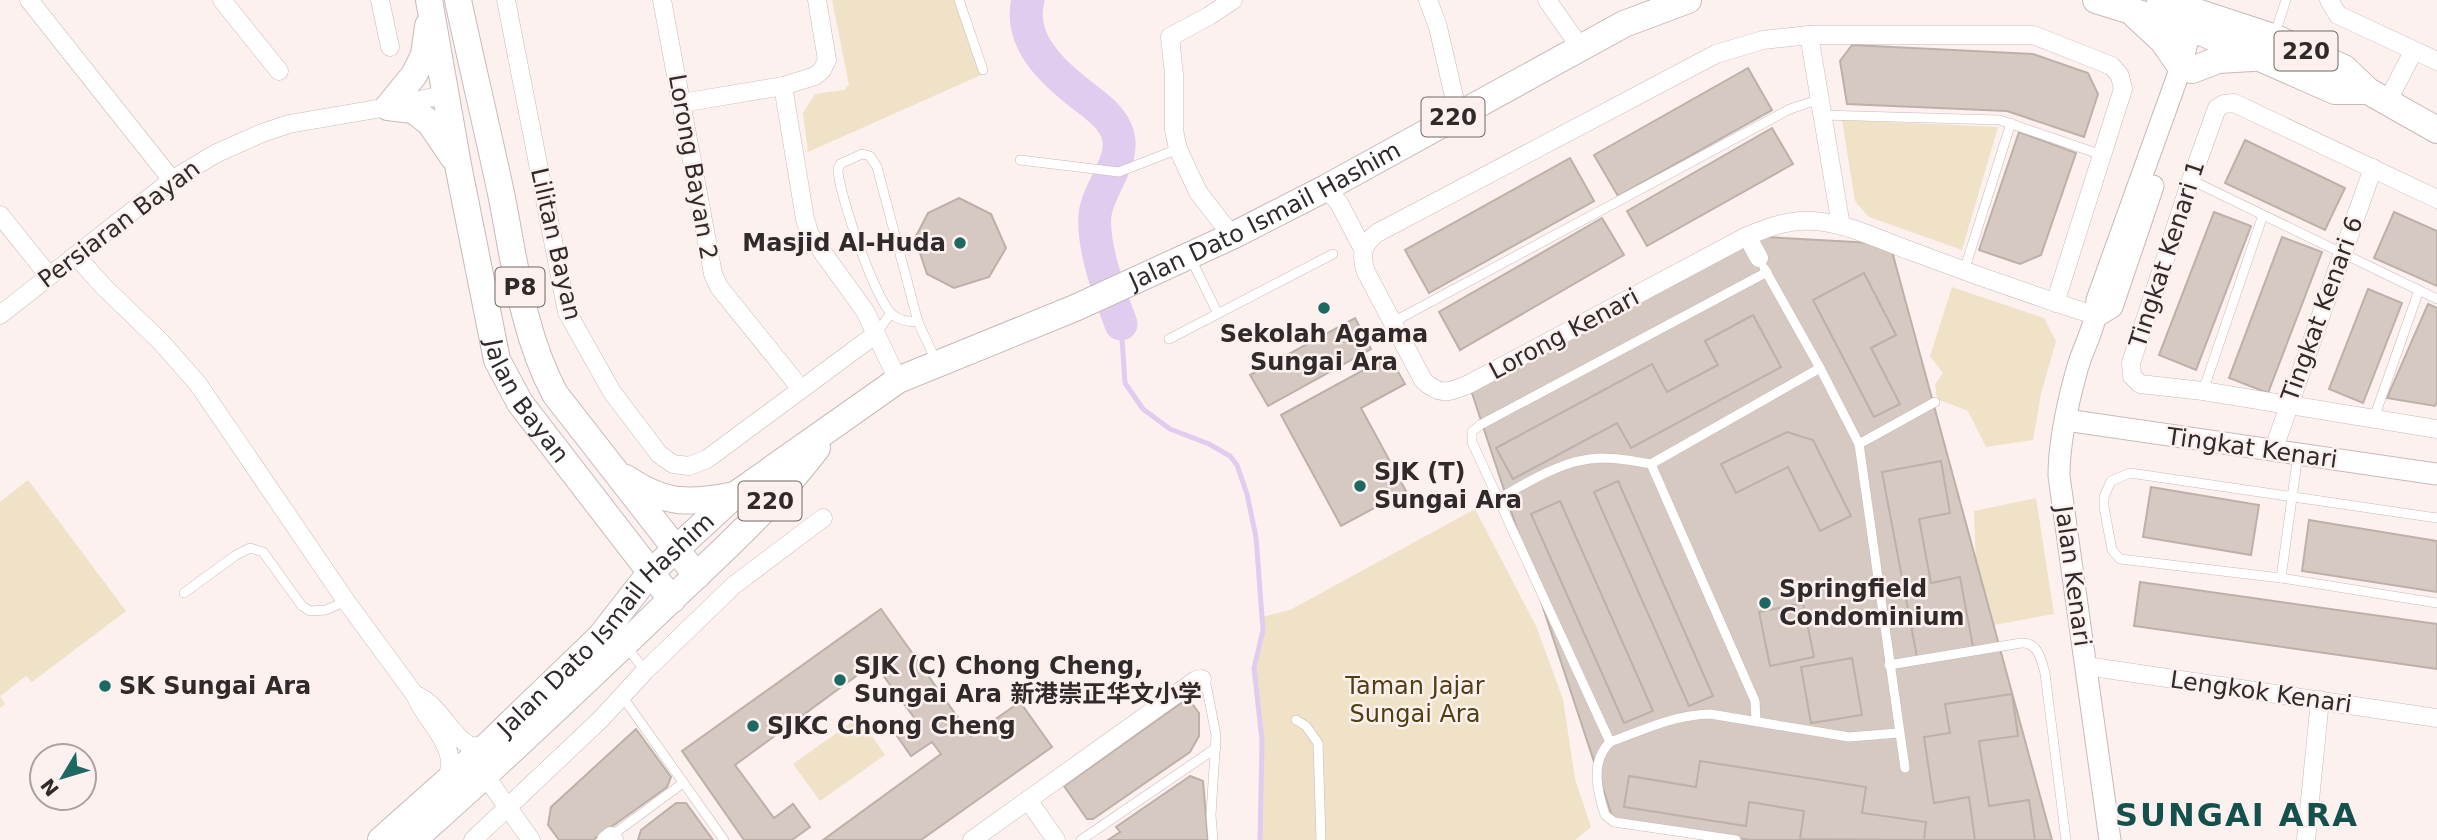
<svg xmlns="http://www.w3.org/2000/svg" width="2437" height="840" viewBox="0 0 2437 840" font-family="'DejaVu Sans','Noto Sans SC',sans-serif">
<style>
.green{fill:#efe2c6}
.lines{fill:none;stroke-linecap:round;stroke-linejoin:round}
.stream{stroke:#e0ccef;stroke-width:5}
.river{stroke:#e0ccef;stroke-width:33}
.building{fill:#d5c9c2;stroke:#bcb0a9;stroke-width:2}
.service-casing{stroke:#c8b9b9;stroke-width:10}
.minor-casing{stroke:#c8b9b9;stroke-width:19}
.tertiary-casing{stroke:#c8b9b9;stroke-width:23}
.primary-casing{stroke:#c8b9b9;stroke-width:28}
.service{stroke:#fff;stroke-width:9}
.minor{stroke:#fff;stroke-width:18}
.tertiary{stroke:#fff;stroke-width:21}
.primary{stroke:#fff;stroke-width:26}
.poi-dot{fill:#1c6863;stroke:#fdf1f0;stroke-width:2.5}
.labels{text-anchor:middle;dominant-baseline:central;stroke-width:5;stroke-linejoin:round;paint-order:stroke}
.shield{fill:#fdf1f0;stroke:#6e6665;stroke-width:2}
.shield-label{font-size:23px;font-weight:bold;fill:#302b2a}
.street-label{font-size:24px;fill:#302b2a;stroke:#fdf1f0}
.poi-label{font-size:24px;font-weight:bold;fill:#302b2a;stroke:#fdf1f0;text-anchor:start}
.park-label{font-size:24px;fill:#513f11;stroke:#fdf1f0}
.district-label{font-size:32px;font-weight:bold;letter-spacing:2px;fill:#14504c;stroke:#fdf1f0}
</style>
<rect width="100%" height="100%" fill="#fdf1f0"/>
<g class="green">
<path d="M832 0H956L981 75 808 152 803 113 815 94 844 90 849 85Z"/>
<path d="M1842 120 1998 127 1962 250 1869 217 1855 201Z"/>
<path d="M1952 287 2044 318 2056 341 2041 394 2033 440 1986 447 1968 411 1937 399 1935 384 1943 373 1930 356Z"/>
<path d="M28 480 126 611 32 682 26 676 0 696 5 704 0 708V502Z"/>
<path d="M2036 498 2054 614 1978 628 1974 511Z"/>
<path d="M1475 509 1536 626 1563 699 1575 779 1591 827 1575 840H1260L1262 740 1254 668 1263 630 1262 617 1290 610Z"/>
<path d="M859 717 885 755 820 801 793 764Z"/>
</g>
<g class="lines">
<path class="stream" d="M1121 324 1125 383 1143 409 1170 429 1209 444 1230 456 1237 465 1247 494 1256 537 1263 630 1254 668 1262 740 1260 840"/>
<path class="river" d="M1028 0C1018 39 1050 70 1078 92 1092 103 1109 114 1116 130 1129 158 1098 187 1095 215 1092 247 1110 294 1121 324"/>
</g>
<g class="building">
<path d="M1852 45 2033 54 2088 73 2098 94 2084 137 2007 111 1847 104 1840 61Z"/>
<path d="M1748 68 1772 110 1618 196 1594 155Z"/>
<path d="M1772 128 1793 164 1647 246 1627 211Z"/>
<path d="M2019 132 2076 153 2041 255 2020 264 1979 250Z"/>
<path d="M2245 140 2345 188 2325 230 2225 183Z"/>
<path d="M1570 158 1594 201 1429 293 1405 250Z"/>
<path d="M959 198 991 214 1006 248 989 277 954 288 927 274 915 238 928 213Z"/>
<path d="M2214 212 2251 226 2196 370 2159 355Z"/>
<path d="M2394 212 2437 231V286L2374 258Z"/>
<path d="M1602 218 1624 255 1460 350 1439 312Z"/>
<path d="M1747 236 1890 244 2052 840H1751L1614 822 1469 384Z"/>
<path d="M2282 237 2322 252 2268 393 2229 378Z"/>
<path d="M1864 273 1896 335 1871 348 1900 404 1874 417 1813 300Z"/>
<path d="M2368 289 2402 303 2363 403 2329 389Z"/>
<path d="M2428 304 2437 308V401L2435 406 2387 398Z"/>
<path d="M1753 315 1781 367 1631 448 1617 423 1513 479 1496 448 1652 364 1667 392 1718 365 1705 341Z"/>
<path d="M1355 318 1371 349 1268 406 1250 375Z"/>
<path d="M1389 356 1405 384 1361 408 1406 491 1341 526 1281 415Z"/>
<path d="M1787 432 1813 440 1851 516 1820 531 1788 467 1736 493 1721 464Z"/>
<path d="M1941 461 1950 513 1919 519 1931 583 1960 577 1973 647 1917 657 1882 472Z"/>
<path d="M1618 481 1713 696 1689 706 1594 492Z"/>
<path d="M2151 487 2259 505 2251 555 2143 537Z"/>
<path d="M1560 501 1653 711 1624 723 1531 514Z"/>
<path d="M2309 520 2437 541V592L2302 571Z"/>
<path d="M2140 582 2437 624V669L2134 626Z"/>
<path d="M1803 603 1814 657 1770 666 1759 612Z"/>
<path d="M881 609 971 736 1020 702 1052 747 921 840H823L941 754 932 742 911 756 895 733 915 719 874 663 735 765 774 818 793 804 810 827 792 840H744L682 751Z"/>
<path d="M1852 658 1862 715 1811 723 1801 667Z"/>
<path d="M2012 694 2018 736 1979 741 1989 806 2029 800 2035 840H1975L1969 797 1934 803 1924 737 1950 733 1945 704Z"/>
<path d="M1188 698 1199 713V736L1190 752 1093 819H1087L1064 786Z"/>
<path d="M636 729 671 777 667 787 593 840H559L548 825 551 807Z"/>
<path d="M1700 761 1866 787 1862 813 1926 822 1924 840 1800 839 1804 811 1749 802 1746 826 1624 807 1629 776 1696 787Z"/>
<path d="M1190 776 1203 781 1208 840H1108L1120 832 1116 827Z"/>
<path d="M676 803H686L713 840H638L641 830Z"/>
</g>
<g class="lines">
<defs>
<g id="service">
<path d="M959 0 983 70"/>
<path d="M2274 36 2286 0"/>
<path d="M1822 115 2000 120 2102 155"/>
<path d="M1020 160 1119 172 1178 149"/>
<path d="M2191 180 2437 299"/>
<path d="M1191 259 1218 314"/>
<path d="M1764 268 1820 368 1859 444 1905 768"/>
<path d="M1964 271 2011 123"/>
<path d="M918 322C909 322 900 321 893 315 876 302 838 192 838 169L840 164 862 154 870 156 877 167 918 322 936 361"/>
<path d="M1393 322 1790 109 1820 99"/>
<path d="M876 334 890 314"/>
<path d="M1169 339 1333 254"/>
<path d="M2203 391 2263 215"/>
<path d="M2374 418 2419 290"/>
<path d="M1859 444 1935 402"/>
<path d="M1498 499C1530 481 1563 459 1601 458 1618 458 1635 461 1651 464"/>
<path d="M2437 518 2130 473 2111 481 2104 497V507L2112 550 2120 559 2281 578 2437 603"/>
<path d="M2281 578 2298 454"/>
<path d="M184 593 236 555 250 548 263 552 302 606 310 611 326 610 346 601"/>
<path d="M627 647 645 671"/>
<path d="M1889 665 2021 643C2038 642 2041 659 2045 673L2066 840"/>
<path d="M1202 679 1206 684 1216 735 1211 815 1213 840"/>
<path d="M622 696 724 840"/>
<path d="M1296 720 1306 726 1318 743 1321 840"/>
<path d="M1756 721 1755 701 1651 464 1820 368"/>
<path d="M1610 742C1643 730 1674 715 1710 714L1849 737 1898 733"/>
<path d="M611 836 683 783"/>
<path d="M1081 840 1216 748"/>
<path d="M1736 840 1614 822 1605 815C1597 790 1590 762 1610 742L1472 442V432L1480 425 1767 272"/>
</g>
<g id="minor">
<path d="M29 0 172 180"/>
<path d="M222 0 279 71"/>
<path d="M380 0 390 47"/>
<path d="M506 0 567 312 612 392 659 454 673 464 689 466 707 459 876 334"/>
<path d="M662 0 713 274 719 287 801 389"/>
<path d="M1428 0 1438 27 1458 114"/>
<path d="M1547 0 1580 47"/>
<path d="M2329 0 2338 15 2437 61"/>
<path d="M1809 35 1841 226"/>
<path d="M783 86 805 219 810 235 865 311 898 380"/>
<path d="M2387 102 2413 52"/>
<path d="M682 103 783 86 815 76 822 70 827 60 817 0"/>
<path d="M1326 188 1339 203 1363 249"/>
<path d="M2437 199 2234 103 2224 104 2217 108 2191 180 2131 363 2132 376 2140 384 2203 391 2437 429"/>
<path d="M0 215 49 276"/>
<path d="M1232 236 1198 192 1178 149 1174 130V75L1170 37 1209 16 1233 0"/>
<path d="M1747 236 1759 258"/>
<path d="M76 256 103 286 161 342 198 384 346 601 415 695C424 717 447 737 450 760 451 768 448 776 446 783"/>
<path d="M2055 303 2123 89 2120 76 2112 66 2033 35H1809L1763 40 1716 54 1377 233C1363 244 1360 254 1366 272L1423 380C1439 396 1449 393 1469 384L1747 236C1769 227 1790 219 1814 221 1847 223 1880 240 1911 251 1972 274 2035 296 2097 316"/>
<path d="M0 315 172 180 215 154 262 133 289 124 388 107 447 94"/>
<path d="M2273 451 2373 168"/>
<path d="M2086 666 2437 718"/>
<path d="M418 696C440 706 455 742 472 746 476 747 484 745 489 744"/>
<path d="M479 767 531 840"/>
<path d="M1028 800 1056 840"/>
<path d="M473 840 601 719 645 671 733 586 823 518"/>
<path d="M606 840 611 836 614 840"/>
<path d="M972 840 1196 680 1202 679"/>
<path d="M2306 840 2320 700"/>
</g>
<g id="tertiary">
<path d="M2097 316 2112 307 2153 186"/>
<path d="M2066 420 2437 474"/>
<path d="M2110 840 2059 476C2059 442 2067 406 2076 373 2082 348 2097 327 2097 300L2181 67 2194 14"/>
</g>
<g id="primary">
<path id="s1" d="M429 0 458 165 497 360 520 403 672 600"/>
<path d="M458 0C472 66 488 132 502 198 515 265 523 334 555 394L697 576"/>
<path d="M2096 0 2203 33 2335 91H2368"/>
<path d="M2160 0 2273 37 2344 68 2368 91 2437 130"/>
<path d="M2136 16 2163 41 2181 67"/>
<path d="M2192 70 2218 60 2252 58"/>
<path d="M388 107 414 75 424 55 428 26"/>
<path d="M388 107 413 110 430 123 453 157"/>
<path d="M626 478C665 505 690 504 735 495"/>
<path id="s2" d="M381 840 489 744 601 636 650 573 735 495 898 380 1075 308 1232 236 1326 188 1624 24 1688 0"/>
<path d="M413 840C495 767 575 692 654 616 710 562 770 510 817 448"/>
</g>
</defs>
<use href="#service" class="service-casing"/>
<use href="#minor" class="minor-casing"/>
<use href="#tertiary" class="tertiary-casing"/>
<use href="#primary" class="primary-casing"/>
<use href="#service" class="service"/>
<use href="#minor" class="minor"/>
<use href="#tertiary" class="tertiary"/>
<use href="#primary" class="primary"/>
</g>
<g class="poi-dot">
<circle cx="960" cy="243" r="7"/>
<circle cx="1324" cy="308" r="7"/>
<circle cx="1360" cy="486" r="7"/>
<circle cx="1765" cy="603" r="7"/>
<circle cx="840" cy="680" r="7"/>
<circle cx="105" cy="686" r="7"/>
<circle cx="753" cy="726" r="7"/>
</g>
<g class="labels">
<g class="shield">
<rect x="2274.5" y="31.5" width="63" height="39" rx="5"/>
<rect x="1421.5" y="97.5" width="63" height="39" rx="5"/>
<rect x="495.5" y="267.5" width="49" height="39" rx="5"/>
<rect x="738.5" y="481.5" width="63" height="39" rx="5"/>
</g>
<g class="shield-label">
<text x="2306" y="51">220</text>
<text x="1453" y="117">220</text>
<text x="520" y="287">P8</text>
<text x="770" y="501">220</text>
</g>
<g class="street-label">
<text transform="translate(693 167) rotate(80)">Lorong Bayan 2</text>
<text stroke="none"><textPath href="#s2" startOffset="1097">Jalan Dato Ismail Hashim</textPath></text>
<text transform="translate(119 224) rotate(-37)">Persiaran Bayan</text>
<text transform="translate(556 244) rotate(77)">Lilitan Bayan</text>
<text transform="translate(2167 254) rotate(-72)">Tingkat Kenari 1</text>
<text transform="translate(2322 309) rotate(-70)">Tingkat Kenari 6</text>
<text transform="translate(1564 334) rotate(-28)">Lorong Kenari</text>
<text stroke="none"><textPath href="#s1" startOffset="416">Jalan Bayan</textPath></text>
<text transform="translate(2252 448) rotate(8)">Tingkat Kenari</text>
<text transform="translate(2073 576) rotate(82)">Jalan Kenari</text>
<text stroke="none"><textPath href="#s2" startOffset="312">Jalan Dato Ismail Hashim</textPath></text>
<text transform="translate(2261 692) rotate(8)">Lengkok Kenari</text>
</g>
<g class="poi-label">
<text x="946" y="243" text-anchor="end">Masjid Al-Huda</text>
<text x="1324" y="334" text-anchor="middle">Sekolah Agama<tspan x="1324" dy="28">Sungai Ara</tspan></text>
<text x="1374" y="472">SJK (T)<tspan x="1374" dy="28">Sungai Ara</tspan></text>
<text x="1779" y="589">Springfield<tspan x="1779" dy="28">Condominium</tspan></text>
<text x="854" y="666">SJK (C) Chong Cheng,<tspan x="854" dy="28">Sungai Ara 新港崇正华文小学</tspan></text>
<text x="119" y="686">SK Sungai Ara</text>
<text x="767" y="726">SJKC Chong Cheng</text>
</g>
<g class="park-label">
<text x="1415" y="686">Taman Jajar<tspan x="1415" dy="28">Sungai Ara</tspan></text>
</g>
<g class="district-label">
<text x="2237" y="815">SUNGAI ARA</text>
</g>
</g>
<g transform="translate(63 777) rotate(232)"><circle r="33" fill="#fdf1f0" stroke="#aba2a1" stroke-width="2"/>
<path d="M0-5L12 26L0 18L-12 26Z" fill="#1c6863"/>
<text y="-10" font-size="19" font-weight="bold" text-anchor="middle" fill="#302b2a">N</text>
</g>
</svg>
